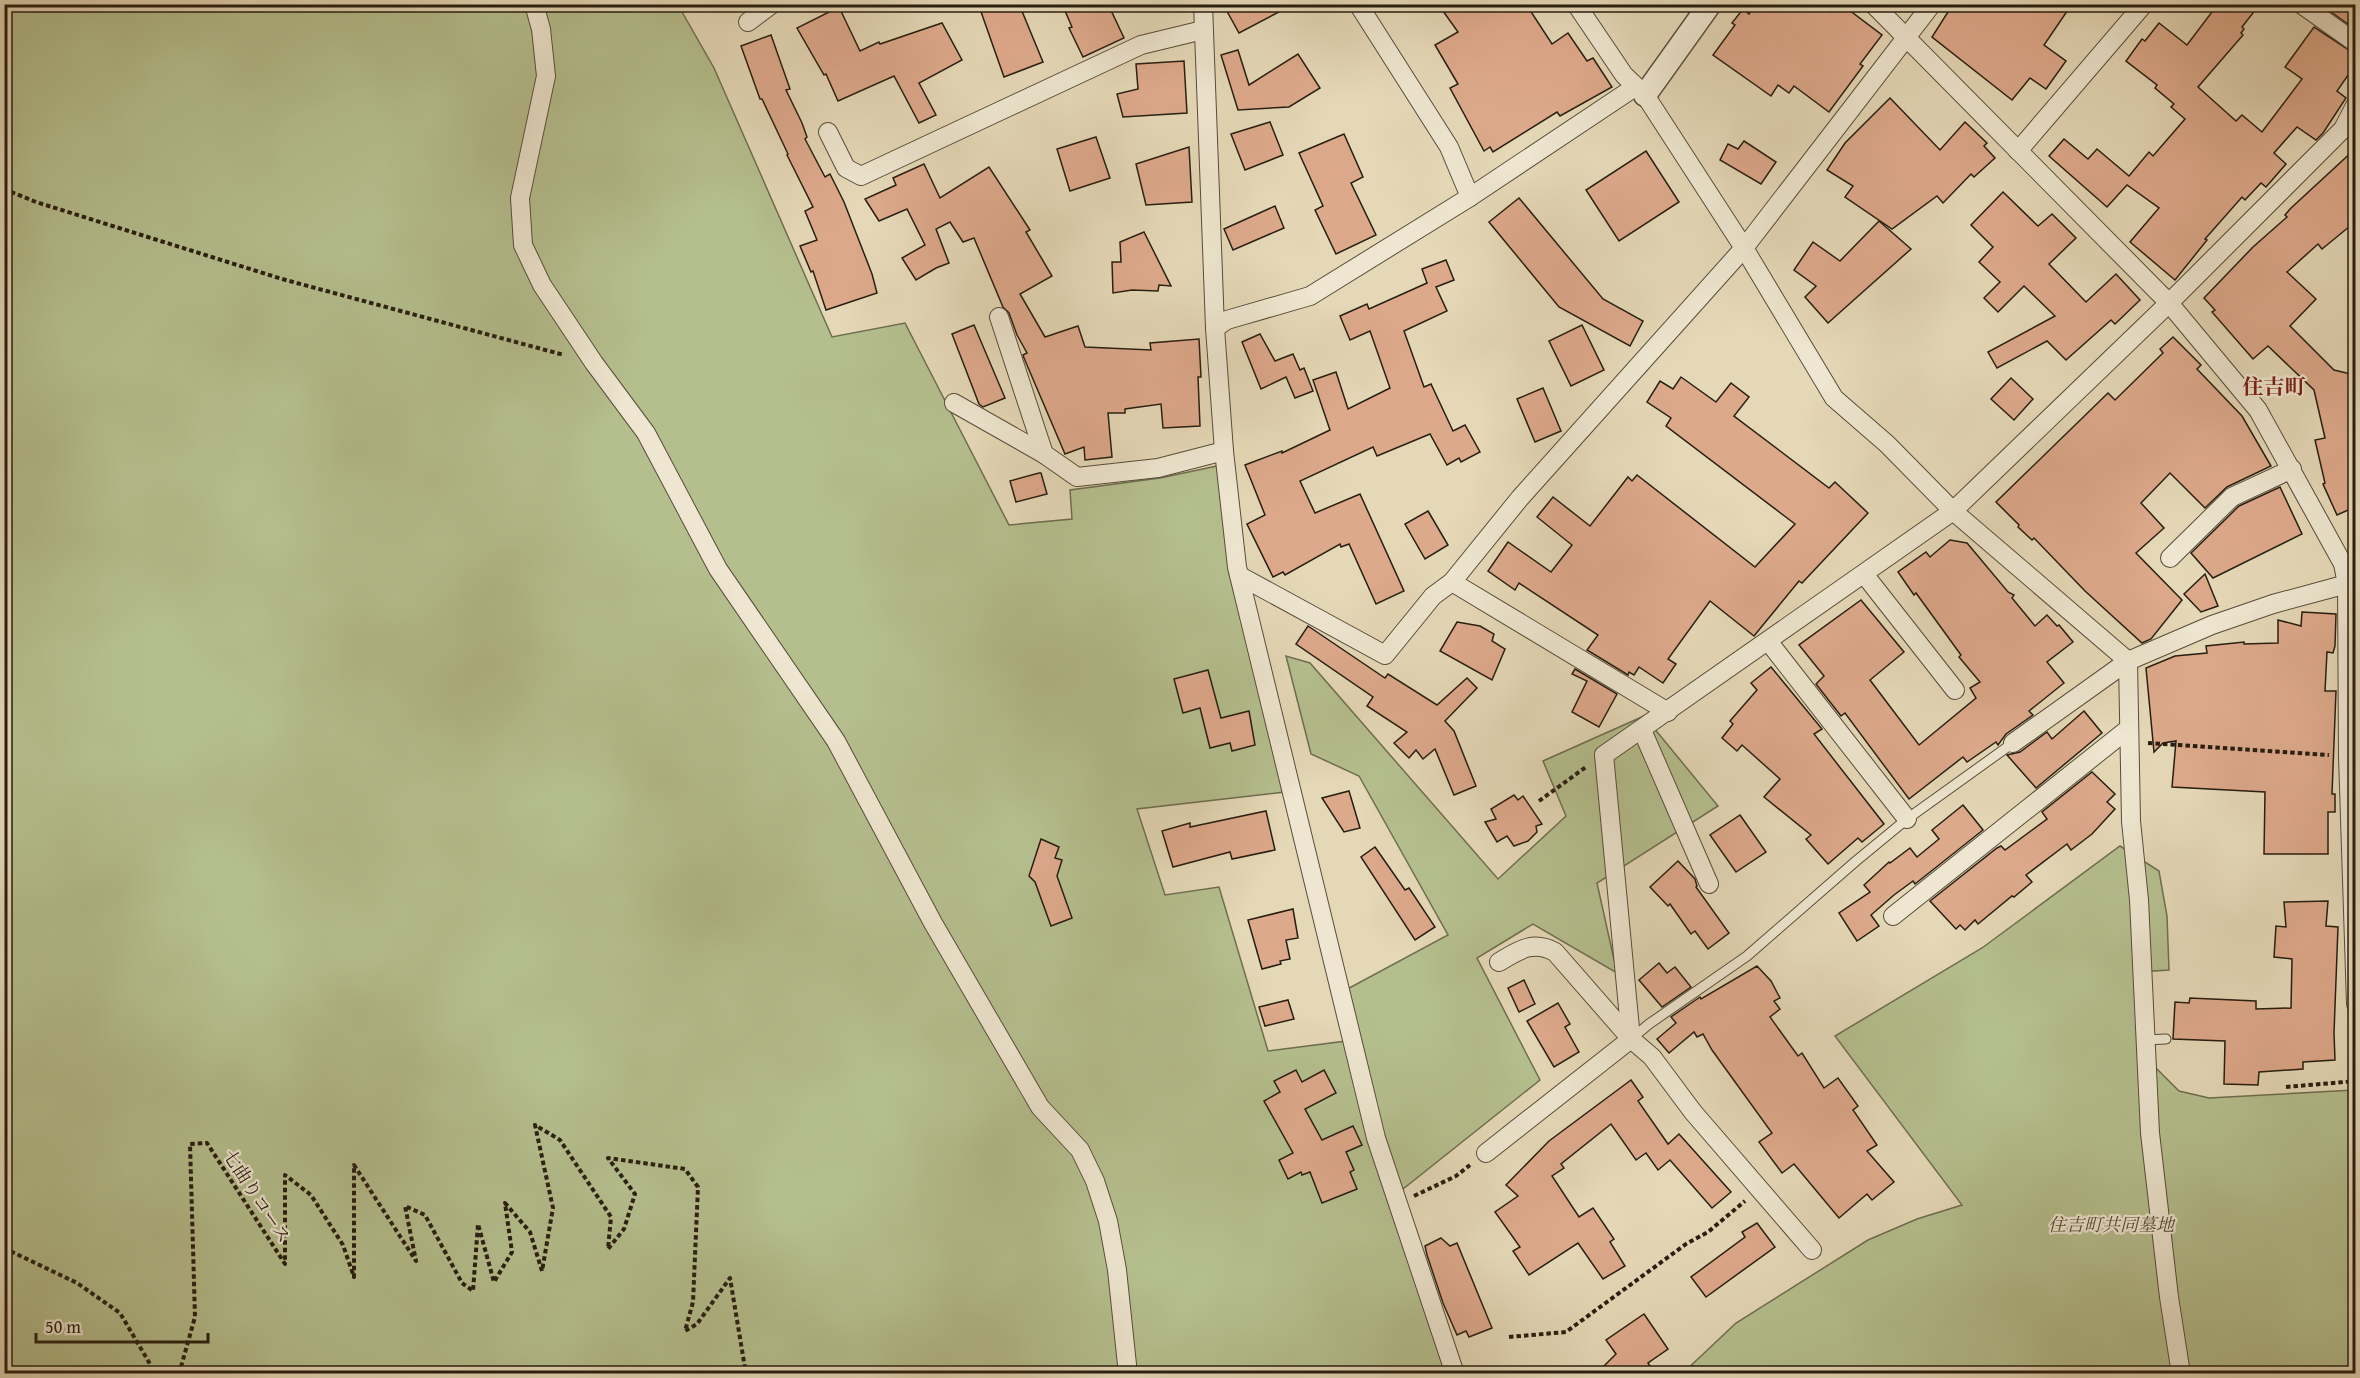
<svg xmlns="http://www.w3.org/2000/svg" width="2360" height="1378" viewBox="0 0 2360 1378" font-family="'Gentium Book Plus','Noto Serif JP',serif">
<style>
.green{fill:#b5bf8e;stroke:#6e6e50;stroke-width:1.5}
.building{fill:#dda98b;stroke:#281e11;stroke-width:1.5}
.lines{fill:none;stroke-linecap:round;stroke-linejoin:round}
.service-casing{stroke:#574c3a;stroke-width:11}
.minor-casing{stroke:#574c3a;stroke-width:20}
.tertiary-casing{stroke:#574c3a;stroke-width:25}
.path{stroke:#281e11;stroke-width:4;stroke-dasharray:4.5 3;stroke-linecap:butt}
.service{stroke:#eee6d0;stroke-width:9}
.minor{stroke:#eee6d0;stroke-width:18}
.tertiary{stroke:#eee6d0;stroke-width:22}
.labels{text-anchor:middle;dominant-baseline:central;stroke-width:4.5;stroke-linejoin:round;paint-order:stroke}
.street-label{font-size:18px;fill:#281e11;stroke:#eee6d0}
.park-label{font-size:18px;font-style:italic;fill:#524e36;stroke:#eee6d0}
.quarter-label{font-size:21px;font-weight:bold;fill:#7a1f14;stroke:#eee6d0}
</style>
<rect width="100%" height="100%" fill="#e5d8b7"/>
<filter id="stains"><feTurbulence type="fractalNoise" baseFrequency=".00333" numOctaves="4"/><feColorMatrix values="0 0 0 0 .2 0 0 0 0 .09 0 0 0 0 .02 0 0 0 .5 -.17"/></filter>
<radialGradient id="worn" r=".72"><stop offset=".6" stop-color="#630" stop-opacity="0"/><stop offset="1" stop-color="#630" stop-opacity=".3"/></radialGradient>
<g class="green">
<path d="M5 5H678L714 68 832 337 905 323 1009 525 1072 519 1070 490 1160 478 1217 466 1229 573 1285 792 1137 809 1165 895 1219 887 1268 1051 1346 1041 1340 993 1448 935 1359 776 1311 754 1286 656 1310 663 1498 879 1566 816 1543 761 1644 716 1718 806 1597 883 1617 973 1533 924 1477 958 1540 1080 1388 1201 1450 1373 5 1374Z"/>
<path d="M2120 846 2159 871 2167 916 2169 970 2138 972 2145 1057 2179 1091 2209 1098 2354 1090 2355 1373 1682 1374 1736 1323 1868 1240 1917 1219 1962 1205 1835 1036 1982 948Z"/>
</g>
<g class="building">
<path d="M993 4H1019L1043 62 1004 77 980 9Z"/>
<path d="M1062 4H1108L1124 38 1083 57 1069 28 1072 27Z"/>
<path d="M1223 4H1294L1239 33Z"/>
<path d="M1438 4H1526L1552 44 1568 33 1587 61 1593 58 1612 87 1560 116 1557 112 1493 152 1490 147 1484 151 1450 88 1458 84 1435 45 1458 32Z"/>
<path d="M1755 4H1819L1832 12 1838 4H1841L1882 35 1860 64 1863 66 1829 112 1794 86 1789 93 1778 85 1771 96 1713 55 1735 25 1732 23 1743 9 1749 14Z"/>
<path d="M1953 4H2072L2044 45 2066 61 2046 89 2030 78 2012 100 1932 37Z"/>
<path d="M2218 4H2260L2242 27 2244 29 2241 33 2243 35 2198 87 2236 121 2242 115 2262 132 2302 79 2285 67 2314 27 2355 54V65L2337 91 2346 98 2323 133 2316 140 2297 127 2274 153 2286 164 2266 187 2261 183 2245 200 2242 197 2205 239 2207 240 2175 280 2130 242 2159 208 2127 185 2107 207 2049 156 2064 139 2088 159 2097 149 2129 176 2149 152 2153 156 2185 119 2171 107 2174 104 2155 88 2157 85 2126 61 2142 39 2145 41 2159 23 2187 45Z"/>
<path d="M2330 4H2355V29L2327 9Z"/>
<path d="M839 7 860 51 879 42 880 44 942 23 962 60 919 83 936 115 919 123 894 76 838 101 826 74 824 75 797 28Z"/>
<path d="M771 35 790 89 786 90 802 123 807 137 805 139 825 177 830 174 844 202 872 274 877 293 826 310 813 271 811 272 800 246 817 240 805 211 813 207 787 155 788 154 762 99H760L741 46Z"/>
<path d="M1238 50 1249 85 1298 54 1320 88 1289 107 1238 110 1221 55Z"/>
<path d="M1184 61 1187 113 1123 117 1117 94 1138 89 1136 64Z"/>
<path d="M1890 98 1940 150 1965 122 1987 143 1984 146 1995 158 1974 177 1971 174 1943 203 1937 196 1892 229 1845 197 1853 186 1827 170 1845 143Z"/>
<path d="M1270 122 1283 155 1245 170 1231 134Z"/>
<path d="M1344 134 1363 177 1351 183 1376 235 1336 254 1315 210 1323 206 1299 153Z"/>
<path d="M1096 137 1110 178 1070 191 1057 149Z"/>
<path d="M1744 141 1776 162 1761 184 1720 160 1728 144 1738 149Z"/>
<path d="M1189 147 1192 202 1146 205 1136 164Z"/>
<path d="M2355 149V222L2322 249 2318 244 2287 272 2316 299 2290 326 2334 370 2355 375V427L2352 428 2355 444V507L2337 515 2323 484 2325 483 2315 440 2325 438 2314 390 2268 346 2253 359 2212 312 2215 310 2204 298 2253 247 2287 217 2285 215 2290 209Z"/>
<path d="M1646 151 1679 202 1619 241 1586 190Z"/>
<path d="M924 164 940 198 989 167 1030 230 1026 232 1052 276 1020 294 1045 337 1078 326 1085 347 1151 350 1150 343 1199 339 1201 377H1198L1200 426 1163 428 1161 404 1125 409V413H1108L1112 457 1085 460 1084 447 1065 454 1024 358 1023 355 1027 353 1017 335 1009 313 1003 307 974 238 963 242 950 222 936 229 949 263 936 268 916 280 902 258 925 245 907 209 879 221 865 199 896 185 893 178Z"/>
<path d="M2003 192 2038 226 2052 214 2076 238 2049 264 2086 302 2116 274 2140 300 2115 324 2111 320 2066 360 2047 341 1997 368 1988 352 2055 316 2024 286 1998 312 1984 298 2000 282 1979 262 1993 247 1971 225Z"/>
<path d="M1519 198 1603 299 1643 321 1630 346 1559 307 1489 222Z"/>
<path d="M1275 206 1284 228 1233 250 1224 229Z"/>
<path d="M1879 221 1911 249 1828 323 1805 297 1816 286 1794 270 1813 242 1840 261Z"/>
<path d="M1144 232 1171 286 1159 285 1158 291 1132 290 1113 293 1112 262H1121L1120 242Z"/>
<path d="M1446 260 1454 280 1436 287 1447 311 1404 331 1424 387 1431 384 1453 431 1465 425 1480 452 1461 462 1459 458 1447 465 1430 434 1377 456 1373 447 1300 481 1315 513 1360 494 1404 591 1376 604 1349 544 1341 547 1340 544 1285 575 1283 572 1273 577 1247 524 1265 515 1245 465 1282 451V453L1330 430 1313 380 1336 372 1348 409 1390 388 1370 331 1350 340 1340 316 1367 304 1369 309 1427 283 1422 269Z"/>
<path d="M974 325 1005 398 983 407 979 404 952 334Z"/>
<path d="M1582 325 1604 370 1571 386 1549 341Z"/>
<path d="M1260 334 1275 361 1293 354 1300 370 1304 368 1313 391 1295 398 1286 377 1261 389 1242 342Z"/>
<path d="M2173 337 2201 365 2197 369 2242 416 2271 466 2227 487 2205 508 2170 473 2141 503 2164 528 2136 553 2182 600 2151 639 2142 643 2085 591 2034 538 2032 540 2018 527 2019 525 1996 502 2108 393 2115 400 2163 353 2160 349Z"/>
<path d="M1681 377 1716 402 1731 383 1749 397 1734 416 1829 488 1835 482 1868 513 1802 583 1799 581 1754 636 1710 601 1668 659 1676 664 1663 683 1639 667 1634 675 1629 672 1628 675 1587 650 1598 635 1519 583 1515 590 1488 571 1508 542 1551 572 1572 545 1537 517 1553 497 1590 526 1628 477 1632 481 1637 475 1755 567 1795 524 1666 426 1671 418 1647 402 1660 381 1673 389Z"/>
<path d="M2011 378 2033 399 2014 420 1991 399Z"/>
<path d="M1543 388 1561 431 1535 442 1517 399Z"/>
<path d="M1039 473H1041L1047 494 1016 502 1010 481Z"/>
<path d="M2280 487 2302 534 2213 578 2191 553 2239 506Z"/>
<path d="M1428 511 1448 545 1425 559 1405 524Z"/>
<path d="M1950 540 1967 543 2008 592 2014 595 2012 598 2035 626 2047 615 2057 626 2059 625 2073 642 2047 662 2064 683 2029 711 2033 715 2006 734 1998 745 1996 742 1967 762 1963 757 1909 799 1845 713 1841 716 1816 684 1824 676 1799 645 1861 600 1904 652 1870 680 1919 745 1976 698 1970 688 1980 682 1959 657 1961 655 1916 593 1914 595 1898 572 1926 552 1930 557Z"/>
<path d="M2205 574 2218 606 2201 612 2184 594Z"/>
<path d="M2302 612 2336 614 2335 646 2333 653 2327 652 2325 691H2336L2332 794H2335V812H2328V854H2264L2265 792 2172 787 2176 741 2163 743 2154 752 2146 668 2175 656 2207 653 2206 646 2244 642V644L2278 643V620L2301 626Z"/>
<path d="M1457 622 1480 626 1494 634 1492 641 1505 649 1492 680 1440 651Z"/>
<path d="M1308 626 1385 678 1388 674 1437 705 1467 678 1477 688 1445 721 1454 731 1476 786 1454 795 1435 749 1423 759 1416 750 1409 758 1394 743 1407 732 1367 706 1373 697 1296 644Z"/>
<path d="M1771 667 1822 729 1814 734 1884 824 1862 842 1858 838 1828 864 1806 839 1811 835 1764 797 1780 779 1742 745 1737 751 1722 738 1733 724 1730 721 1757 690 1751 683Z"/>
<path d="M1575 669 1617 694 1599 727 1572 712 1587 681 1572 674Z"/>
<path d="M1208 670 1221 718 1249 711 1255 745 1232 751 1230 743 1210 748 1200 708 1183 713 1174 679Z"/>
<path d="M2084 711 2102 733 2036 788 2007 755 2020 752 2047 732 2052 739Z"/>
<path d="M2092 772 2115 794 2107 802 2115 809 2092 834 2071 850 2067 844 2026 875 2032 882 2014 897 2012 896 1978 924 1975 920 1965 930 1960 925 1956 929 1930 901 1997 848 2001 846 2005 850 2047 819 2042 812Z"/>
<path d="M1349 791 1360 828 1344 832 1322 798Z"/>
<path d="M1514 795 1518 800 1523 796 1542 824 1536 826 1537 832 1528 841 1514 846 1507 836 1497 842 1485 822 1496 819 1491 809Z"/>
<path d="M1963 805 1983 830 1915 884 1913 881 1894 895 1871 915 1879 926 1857 941 1839 913 1870 892 1864 885 1889 862 1890 863 1910 848 1917 857 1939 839 1932 830Z"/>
<path d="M1266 811 1275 850 1232 859 1230 852 1173 867 1162 831 1190 823V827Z"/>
<path d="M1740 815 1766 852 1736 872 1710 835Z"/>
<path d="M1041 839 1059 847 1055 858 1062 860 1057 876 1072 918 1051 926 1035 882 1029 876Z"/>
<path d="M1375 847 1405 890 1409 888 1435 927 1415 940 1361 857Z"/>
<path d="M1678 861 1695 879 1697 886 1696 887 1729 933 1708 949 1695 931 1691 934 1670 904 1668 906 1650 887Z"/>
<path d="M2328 901 2326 926 2338 927 2334 1033 2335 1060 2303 1062V1069L2259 1072 2258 1085 2224 1084 2225 1041 2173 1039 2175 1002 2189 1003 2190 998 2256 1001V1009L2291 1008 2292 959 2274 957 2276 926 2286 927 2284 902Z"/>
<path d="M1293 909 1298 938 1286 940 1290 959 1280 961 1281 964 1262 969 1248 920Z"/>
<path d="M1659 963 1667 973 1675 967 1691 987 1662 1007 1639 980Z"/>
<path d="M1757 966 1771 981 1780 998 1774 1001 1780 1009 1770 1017 1798 1056 1802 1053 1824 1088 1838 1078 1858 1106 1853 1110 1877 1145 1867 1151 1894 1182 1872 1200 1867 1194 1839 1218 1794 1164 1782 1173 1759 1142 1772 1133 1712 1050 1703 1034 1697 1037 1694 1032 1669 1053 1657 1039 1676 1023 1671 1017 1700 997 1701 999Z"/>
<path d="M1524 980 1535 1004 1519 1012 1508 988Z"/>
<path d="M1288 1000 1294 1019 1265 1026 1259 1007Z"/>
<path d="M1558 1003 1570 1024 1565 1027 1579 1052 1554 1067 1527 1021Z"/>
<path d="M1296 1070 1302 1082 1324 1070 1336 1093 1305 1109 1322 1140 1353 1126 1362 1145 1346 1152 1354 1170 1350 1172 1357 1189 1322 1203 1310 1172 1302 1175 1301 1172 1288 1179 1279 1160 1293 1153 1264 1101 1280 1092 1274 1081Z"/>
<path d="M1631 1080 1643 1097 1638 1101 1668 1144 1679 1134 1731 1192 1712 1208 1670 1160 1658 1170 1646 1153 1636 1160 1611 1124 1561 1164 1564 1168 1552 1176 1579 1217 1593 1208 1614 1239 1610 1242 1625 1266 1603 1279 1578 1243 1529 1275 1513 1251 1520 1247 1495 1212 1518 1196 1506 1185 1549 1141Z"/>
<path d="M1757 1223 1775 1247 1706 1297 1691 1277 1745 1237 1742 1232Z"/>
<path d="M1441 1238 1450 1246 1457 1243 1492 1328 1469 1337 1466 1331 1457 1335 1443 1303 1427 1255 1425 1246Z"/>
<path d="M1644 1314 1668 1349 1648 1363 1655 1374H1596L1616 1354 1606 1340Z"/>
</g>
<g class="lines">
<defs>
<g id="service">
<path d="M1631 1039 1649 1024 1747 956 1856 861 1907 819 2013 743"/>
<path d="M2145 1040 2166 1039"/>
</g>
<g id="minor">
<path d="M534 4 541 29 546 76 520 198 523 245 542 285 594 363 646 433 718 569 836 741 933 923 1040 1107 1080 1150 1095 1181 1108 1221 1117 1270 1128 1374"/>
<path d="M1203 4 1215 328 1224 451 1237 567 1376 1138 1455 1374"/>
<path d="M1358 4 1449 147 1470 197"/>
<path d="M1576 4 1624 75 1645 95 1744 248 1834 398 1887 444 1953 511 2128 661 2131 821 2139 900 2150 1133 2169 1297 2181 1374"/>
<path d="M1873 4 2169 303 2258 410 2343 564 2347 584 2348 756 2356 1004"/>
<path d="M2301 4 2356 43"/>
<path d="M748 22 772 4"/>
<path d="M828 132 846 168 861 176 1141 45 1203 30"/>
<path d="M2018 151 2144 4"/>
<path d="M999 317 1044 454"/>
<path d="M1215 328 1227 320 1310 296 1470 197 1635 87"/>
<path d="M954 403 1044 454 1077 477 1158 468 1224 451"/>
<path d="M2170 558 2232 497 2292 469"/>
<path d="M1864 574 1955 690"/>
<path d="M1240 576 1385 655 1433 596 1452 582 1520 498 1744 248 1932 4"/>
<path d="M1452 582 1668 712"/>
<path d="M1768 641 1907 819"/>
<path d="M1642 730 1709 884"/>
<path d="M2013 743 2128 661 2212 625 2273 604 2347 584"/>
<path d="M1893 916 2128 729"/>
<path d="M1499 962C1519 950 1533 940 1555 952L1631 1039 1652 1057 1693 1112 1812 1250"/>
<path d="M1631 1039 1604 755 1953 511 2169 303 2343 129 2356 104"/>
<path d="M1486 1153 1631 1039"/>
</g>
<path id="tertiary" d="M1645 95 1710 4"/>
</defs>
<use href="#service" class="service-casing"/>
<use href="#minor" class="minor-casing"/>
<use href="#tertiary" class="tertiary-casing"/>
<g class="path">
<path d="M4 189 36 202 282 279 564 355"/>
<path d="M2148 743 2329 755"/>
<path d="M1539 801 1586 767"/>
<path d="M2286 1087 2356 1081"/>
<path d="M1414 1196 1456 1176 1470 1165"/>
<path d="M4 1248 77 1283 120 1313 150 1364V1374"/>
<path d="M1509 1337 1566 1332 1686 1244 1708 1232 1745 1201"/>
<path d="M179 1374 195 1317 190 1144 207 1143 285 1264V1175L311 1195 343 1245 354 1277V1165L416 1261 405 1206 425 1215 462 1283 473 1291 478 1224 494 1282 512 1252 505 1203 530 1232 542 1271 553 1208 535 1125 560 1140 611 1217 608 1249 624 1229 635 1194 608 1158 685 1169 698 1187 693 1302 685 1331 697 1324 730 1278 746 1374"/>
</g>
<use href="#service" class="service"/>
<use href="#minor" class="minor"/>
<use href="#tertiary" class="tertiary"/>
</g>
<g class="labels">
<g class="street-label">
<text transform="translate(257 1196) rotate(57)">七曲りコース</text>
</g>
<g class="park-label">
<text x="2111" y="1224">住吉町共同墓地</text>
</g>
<g class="quarter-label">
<text x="2274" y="386">住吉町</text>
</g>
</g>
<rect width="2360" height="1378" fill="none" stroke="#e5d8b7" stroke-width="24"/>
<rect x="6" y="6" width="2348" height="1366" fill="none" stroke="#281e11" stroke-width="3"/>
<rect x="12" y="12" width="2336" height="1354" fill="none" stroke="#281e11" stroke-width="1.5"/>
<path d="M36 1333v9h172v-9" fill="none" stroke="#281e11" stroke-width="3"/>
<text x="45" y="1333" font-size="18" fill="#281e11" stroke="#eee6d0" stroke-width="4.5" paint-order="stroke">50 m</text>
<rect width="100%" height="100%" filter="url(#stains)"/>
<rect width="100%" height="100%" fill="url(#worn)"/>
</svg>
